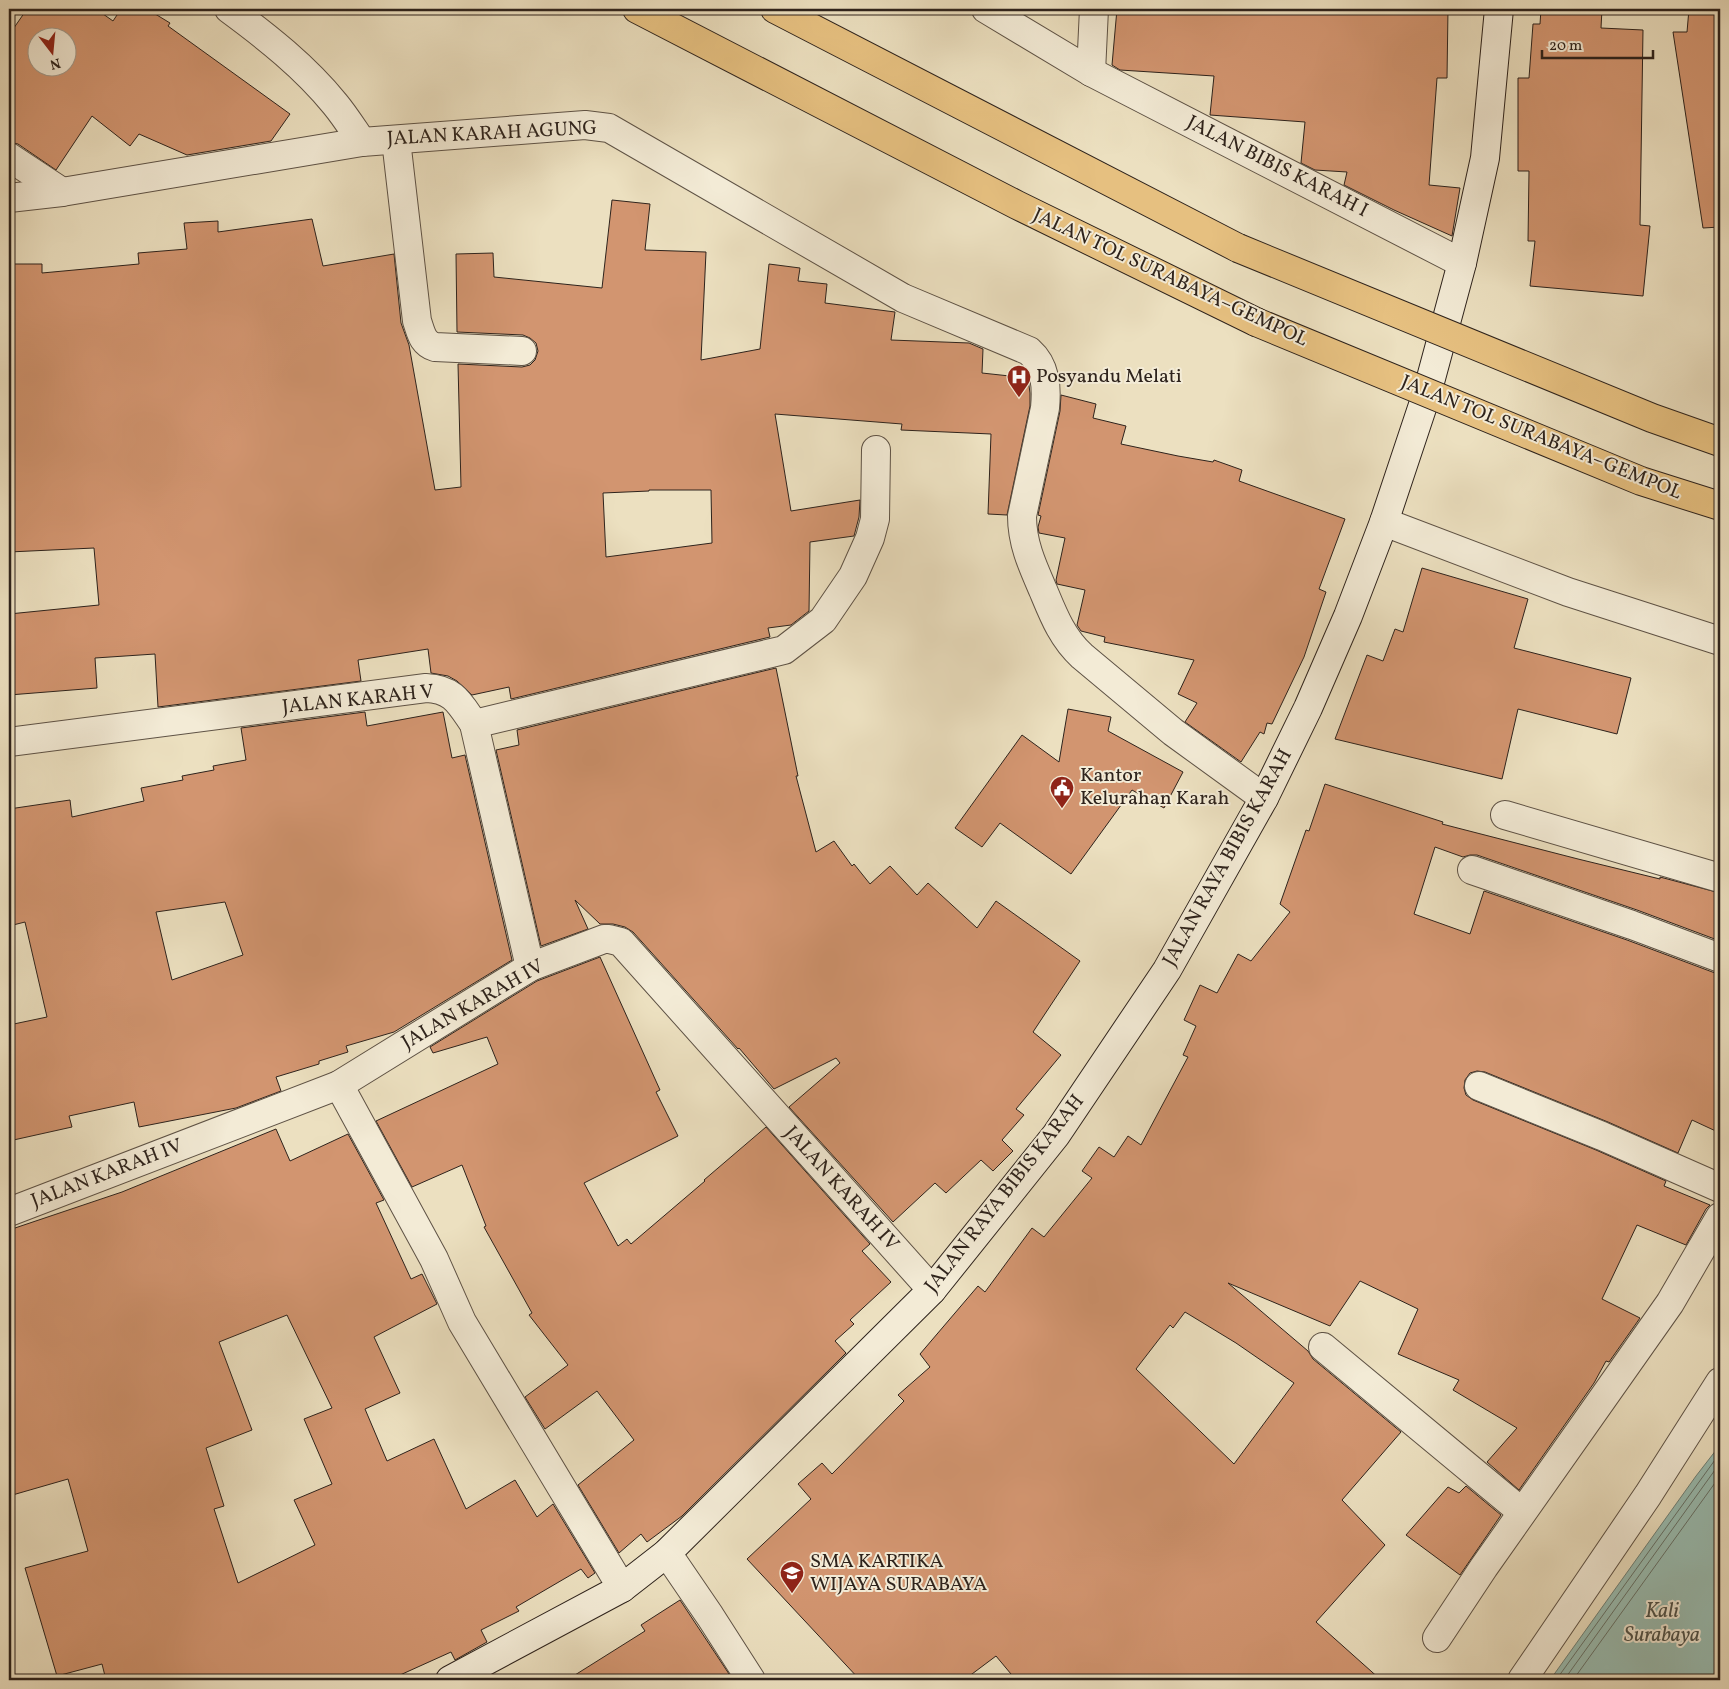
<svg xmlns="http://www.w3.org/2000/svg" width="1729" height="1689" viewBox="0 0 1729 1689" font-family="Vollkorn,serif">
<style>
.water{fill:#99bdb2;stroke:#6e7f76}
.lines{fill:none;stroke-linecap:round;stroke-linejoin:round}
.shore{stroke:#647067;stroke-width:1}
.building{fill:#d29570;stroke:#2e231c;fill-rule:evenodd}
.minor-casing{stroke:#5e5245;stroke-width:30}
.secondary-casing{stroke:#2e231c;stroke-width:30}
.motorway-casing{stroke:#2e231c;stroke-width:30}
.minor{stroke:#f3ebd6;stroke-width:28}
.secondary{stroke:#f3ebd6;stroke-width:28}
.motorway{stroke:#e6c080;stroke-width:28}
.motorway-bridge-casing{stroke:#2e231c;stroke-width:30;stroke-linecap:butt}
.motorway-bridge{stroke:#e6c080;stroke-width:28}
.labels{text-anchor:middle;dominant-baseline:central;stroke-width:4;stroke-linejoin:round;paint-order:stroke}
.street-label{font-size:20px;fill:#2e231c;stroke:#f3ebd6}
.poi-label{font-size:20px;fill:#2e231c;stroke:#f3ebd6;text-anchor:start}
.water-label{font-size:21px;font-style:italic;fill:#4e5149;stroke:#f3ebd6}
</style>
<rect width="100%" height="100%" fill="#ece0c0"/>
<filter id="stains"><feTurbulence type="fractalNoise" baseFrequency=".004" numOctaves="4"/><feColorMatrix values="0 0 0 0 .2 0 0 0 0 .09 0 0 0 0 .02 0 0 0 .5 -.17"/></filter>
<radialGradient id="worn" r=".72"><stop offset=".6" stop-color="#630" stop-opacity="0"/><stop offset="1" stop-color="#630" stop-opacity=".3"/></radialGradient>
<path class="water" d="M1720 1445V1680H1550L1696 1476Z"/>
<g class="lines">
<g class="shore">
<path d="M1556 1680 1720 1453"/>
<path d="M1564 1680 1720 1463"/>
<path d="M1573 1680 1720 1476"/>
</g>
</g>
<g class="building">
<path d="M27 9H96L113 21 121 9H147L170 23 168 26 290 114 271 141 187 155 139 134 130 146 92 116 56 170 18 144 9 142V35ZM38 38H68V68H38Z"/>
<path d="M1117 9H1448L1447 78H1437L1429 185 1460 188 1452 236 1394 210 1344 185 1347 172 1315 170 1301 163 1305 122 1210 115 1214 76 1120 70 1112 65Z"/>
<path d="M1541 9H1602L1601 28 1643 30 1640 225 1650 226 1643 296 1530 286 1535 241H1528L1529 171H1518V78H1529L1533 24H1540Z"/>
<path d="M1689 9H1720V227L1703 228 1673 32H1687Z"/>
<path d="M612 200 650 204 645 250 706 252 701 360 760 349 769 264 800 268 798 281 827 284 825 303 895 312 891 340 969 343 983 349 982 373 1028 378 1030 393V406L1007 515 988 514 991 434 901 430 902 424 775 414 791 511 860 500 859 517 854 536 810 542 809 611 791 625 768 628 770 637 511 699 509 687 472 695 457 681 448 676 431 673 428 649 358 660 361 681 158 707 155 654 95 658 97 688 9 695V614L99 605 94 548 9 552V494H13L9 425V264H42V273L139 264 138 253 187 249 184 223 218 221V232L312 219 323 266 394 254 401 323 409 345 435 490 461 487 458 364 522 367 530 365 535 360 538 351 536 343 530 338 523 335 457 332 456 254 493 253 494 277 602 288ZM649 490H711L712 543 606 557 603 493 649 491Z"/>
<path d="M1061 395 1096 404 1093 418 1126 426 1121 444 1178 456 1213 462 1214 460 1242 470 1239 481 1345 519 1319 589 1326 592 1304 657 1272 724 1267 723 1264 734 1260 732 1241 762 1185 722 1197 703 1178 694 1194 660 1104 642 1105 637 1081 631 1077 625 1085 590 1057 584 1056 580 1065 538 1039 533 1038 527 1041 516 1038 515 1060 411Z"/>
<path d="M1422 568 1528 599 1514 648 1631 678 1617 734 1518 709 1502 779 1335 739 1367 655 1383 661 1395 629 1403 632Z"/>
<path d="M776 668 798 776H796L816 852 834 841 852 866 854 864 870 884 890 866 917 895 928 883 977 928 996 901 1080 961 1033 1032 1061 1055 1016 1109 1024 1115 1002 1140 1013 1151 993 1171 981 1160 946 1193 935 1183 893 1222 789 1107 840 1063 836 1058 774 1089 739 1048 738 1049 633 932 625 927 613 924H600L575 900 588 929 541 946 496 750 519 745 517 730Z"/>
<path d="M1068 709 1111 717 1108 731 1183 772 1164 808 1132 790 1071 874 1000 823 982 847 955 828 1022 735 1059 762Z"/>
<path d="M365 712 367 726 443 712 452 758 465 755 512 960 394 1032 346 1046 348 1052 319 1061V1064L276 1077 281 1091 236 1108 139 1127 134 1102 69 1116 72 1127 9 1141V1025L47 1017 25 922 9 926V809L70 800 72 817 144 801 141 788 183 780 182 776 214 770 213 766 246 760 241 728ZM225 902 243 955 172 980 156 912Z"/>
<path d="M1325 784 1443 822 1442 824 1578 859 1660 879V877L1720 893V941L1637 910 1477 855H1470L1463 857 1435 847 1414 914 1470 934 1484 891 1627 940 1715 973H1720V1133L1692 1120 1678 1153 1608 1122 1485 1072 1477 1071 1470 1073 1465 1080 1464 1088 1466 1095 1473 1100 1596 1150 1666 1181 1664 1186 1710 1205 1706 1209 1686 1245 1637 1225 1602 1299 1640 1318 1609 1362 1606 1361 1594 1383 1519 1490 1487 1462 1517 1428 1453 1390 1459 1380 1398 1354 1418 1309 1360 1281 1330 1326 1228 1283 1308 1351 1313 1359 1401 1432 1342 1500 1385 1545 1316 1622 1381 1680H1016L996 1656 964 1680H860L747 1559 811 1499 798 1484 822 1463 832 1474 904 1401 898 1395 930 1367 920 1354 978 1286 985 1292 1032 1228 1044 1237 1092 1178 1082 1171 1099 1147 1114 1157 1128 1136 1141 1145 1188 1057 1183 1055 1196 1026 1184 1020 1200 985 1217 993 1238 954 1251 961 1290 912 1280 904 1306 830 1309 831ZM1185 1312 1236 1343 1294 1383 1234 1464 1136 1369 1170 1325 1173 1328Z"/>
<path d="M600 957 660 1090 656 1092 678 1136 584 1183 618 1246 627 1239 631 1244 705 1181 704 1180 766 1127 870 1244 862 1251 891 1282 850 1320 854 1324 835 1341 846 1353 682 1516 647 1542 641 1534 619 1553 578 1485 634 1440 597 1391 545 1429 525 1397 568 1365 529 1315 532 1313 484 1227 486 1226 462 1165 412 1187 376 1121 498 1064 487 1037 433 1053 430 1047 537 981Z"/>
<path d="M276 1129 290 1161 348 1134 384 1200 376 1203 411 1279 422 1274 437 1304 374 1337 400 1393 365 1409 387 1461 434 1439 466 1509 515 1480 537 1517 553 1504 595 1573 588 1578 581 1569 516 1607 519 1611 481 1630 487 1642 455 1660 451 1652 389 1680H106L102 1664 57 1676 25 1568 88 1551 68 1479 9 1496V1230L122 1192ZM287 1315 332 1408 304 1419 332 1484 294 1500 315 1545 238 1583 214 1509 224 1506 206 1448 252 1430 219 1342Z"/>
<path d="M1466 1486 1501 1515 1460 1575 1406 1535 1448 1487 1459 1493Z"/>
<path d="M680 1600 733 1680H567L645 1631 641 1625Z"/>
</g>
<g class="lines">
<defs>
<g id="minor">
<path d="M229 9C267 37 305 67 335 104 345 116 353 129 362 142"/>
<path d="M986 9 1091 72 1462 263"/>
<path d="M1091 72 1094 9"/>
<path d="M396 140 417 321C421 332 422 343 435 347L522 351"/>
<path d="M9 157 62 192"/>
<path d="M9 198 62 192 362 142 585 125 609 128 903 298 1029 351C1046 366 1047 387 1045 408L1022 516C1022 543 1032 565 1043 590 1053 614 1062 638 1082 656L1173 732 1264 798"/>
<path d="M1384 522 1568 592 1720 641"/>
<path d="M474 724 784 650 823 620 853 576 870 538 875 519 876 450"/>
<path d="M9 742 426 688C454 689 460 704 474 724L530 967"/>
<path d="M1505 815 1720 878"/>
<path d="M1472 870 1632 925 1720 958"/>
<path d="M339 1085 434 1259 462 1322 622 1588"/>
<path d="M1479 1086 1602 1136 1720 1188"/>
<path d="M9 1212 339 1085 530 967 604 939H609L621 942 932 1290"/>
<path d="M1323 1347 1522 1512"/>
<path d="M667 1553 710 1616 751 1680"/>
<path d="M1437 1638 1484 1567 1670 1303 1720 1217"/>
<path d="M1522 1680 1648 1495 1720 1382"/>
</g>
<path id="secondary" d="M450 1680 622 1588 667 1553 932 1290 1056 1135 1167 970 1264 798 1308 708 1348 616 1384 522 1427 393 1462 263 1485 158 1499 9"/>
<g id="motorway">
<path d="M637 9 1017 205 1256 322"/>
<path d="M775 9 1238 248"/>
</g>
</defs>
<use href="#minor" class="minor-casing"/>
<use href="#secondary" class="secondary-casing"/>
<use href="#motorway" class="motorway-casing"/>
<use href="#minor" class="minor"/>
<use href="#secondary" class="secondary"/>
<use href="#motorway" class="motorway"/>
<defs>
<g id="motorway-bridge">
<path d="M1238 248 1652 418 1720 442"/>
<path d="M1256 322 1641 481 1720 506"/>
</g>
</defs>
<use href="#motorway-bridge" class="motorway-bridge-casing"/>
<use href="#motorway-bridge" class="motorway-bridge"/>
</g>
<defs>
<symbol id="hospital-pin" viewBox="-11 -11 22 30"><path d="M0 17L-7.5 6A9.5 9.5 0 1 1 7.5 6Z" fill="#8f2418" stroke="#f3ebd6"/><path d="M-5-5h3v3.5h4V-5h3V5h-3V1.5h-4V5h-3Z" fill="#fff"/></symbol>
<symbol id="civic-pin" viewBox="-11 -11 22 30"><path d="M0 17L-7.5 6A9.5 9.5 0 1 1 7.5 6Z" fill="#8f2418" stroke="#f3ebd6"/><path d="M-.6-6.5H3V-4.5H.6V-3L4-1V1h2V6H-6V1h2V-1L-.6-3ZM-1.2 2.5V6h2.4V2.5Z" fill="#fff"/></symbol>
<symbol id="school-pin" viewBox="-11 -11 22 30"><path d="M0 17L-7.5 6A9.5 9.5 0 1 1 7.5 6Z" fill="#8f2418" stroke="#f3ebd6"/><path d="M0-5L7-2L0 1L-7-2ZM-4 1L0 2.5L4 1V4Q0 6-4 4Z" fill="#fff"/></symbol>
</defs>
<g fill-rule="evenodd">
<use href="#hospital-pin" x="1005" y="363" width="28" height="38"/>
<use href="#civic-pin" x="1048" y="774" width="28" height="38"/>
<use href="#school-pin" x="778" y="1559" width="28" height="38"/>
</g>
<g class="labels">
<g class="street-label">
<text transform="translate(492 134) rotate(-3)">JALAN KARAH AGUNG</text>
<text transform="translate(1277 167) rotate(27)">JALAN BIBIS KARAH I</text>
<text transform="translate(1170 278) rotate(25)">JALAN TOL SURABAYA–GEMPOL</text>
<text transform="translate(1541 438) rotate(22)">JALAN TOL SURABAYA–GEMPOL</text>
<text transform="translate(358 700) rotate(-6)">JALAN KARAH V</text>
<text transform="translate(1228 858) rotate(-61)">JALAN RAYA BIBIS KARAH</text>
<text transform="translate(473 1005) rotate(-30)">JALAN KARAH IV</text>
<text transform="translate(107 1174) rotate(-21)">JALAN KARAH IV</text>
<text transform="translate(841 1189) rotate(48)">JALAN KARAH IV</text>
<text transform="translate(1005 1194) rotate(-52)">JALAN RAYA BIBIS KARAH</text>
</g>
<g class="poi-label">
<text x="1036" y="377">Posyandu Melati</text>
<text x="1080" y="776">Kantor<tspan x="1080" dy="23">Kelurahan Karah</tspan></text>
<text x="810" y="1562">SMA KARTIKA<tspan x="810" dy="23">WIJAYA SURABAYA</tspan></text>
</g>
<g class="water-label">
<text x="1662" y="1611">Kali<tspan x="1662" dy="24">Surabaya</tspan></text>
</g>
</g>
<rect width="1729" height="1689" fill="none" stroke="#ece0c0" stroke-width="30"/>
<rect x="10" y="10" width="1709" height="1669" fill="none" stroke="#2e231c" stroke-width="2.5"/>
<rect x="15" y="15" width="1699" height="1659" fill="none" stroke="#2e231c"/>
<g transform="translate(52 52) rotate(164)"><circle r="24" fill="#f3ebd6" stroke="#a49b8c"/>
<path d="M0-4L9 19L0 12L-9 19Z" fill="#8f2418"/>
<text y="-8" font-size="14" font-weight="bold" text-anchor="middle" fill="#2e231c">N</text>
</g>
<path d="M1542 50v8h111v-8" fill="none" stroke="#2e231c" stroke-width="2.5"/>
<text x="1549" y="50" font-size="15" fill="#2e231c" stroke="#f3ebd6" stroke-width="4" paint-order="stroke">20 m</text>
<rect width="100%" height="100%" filter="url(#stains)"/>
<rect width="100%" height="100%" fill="url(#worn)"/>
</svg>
